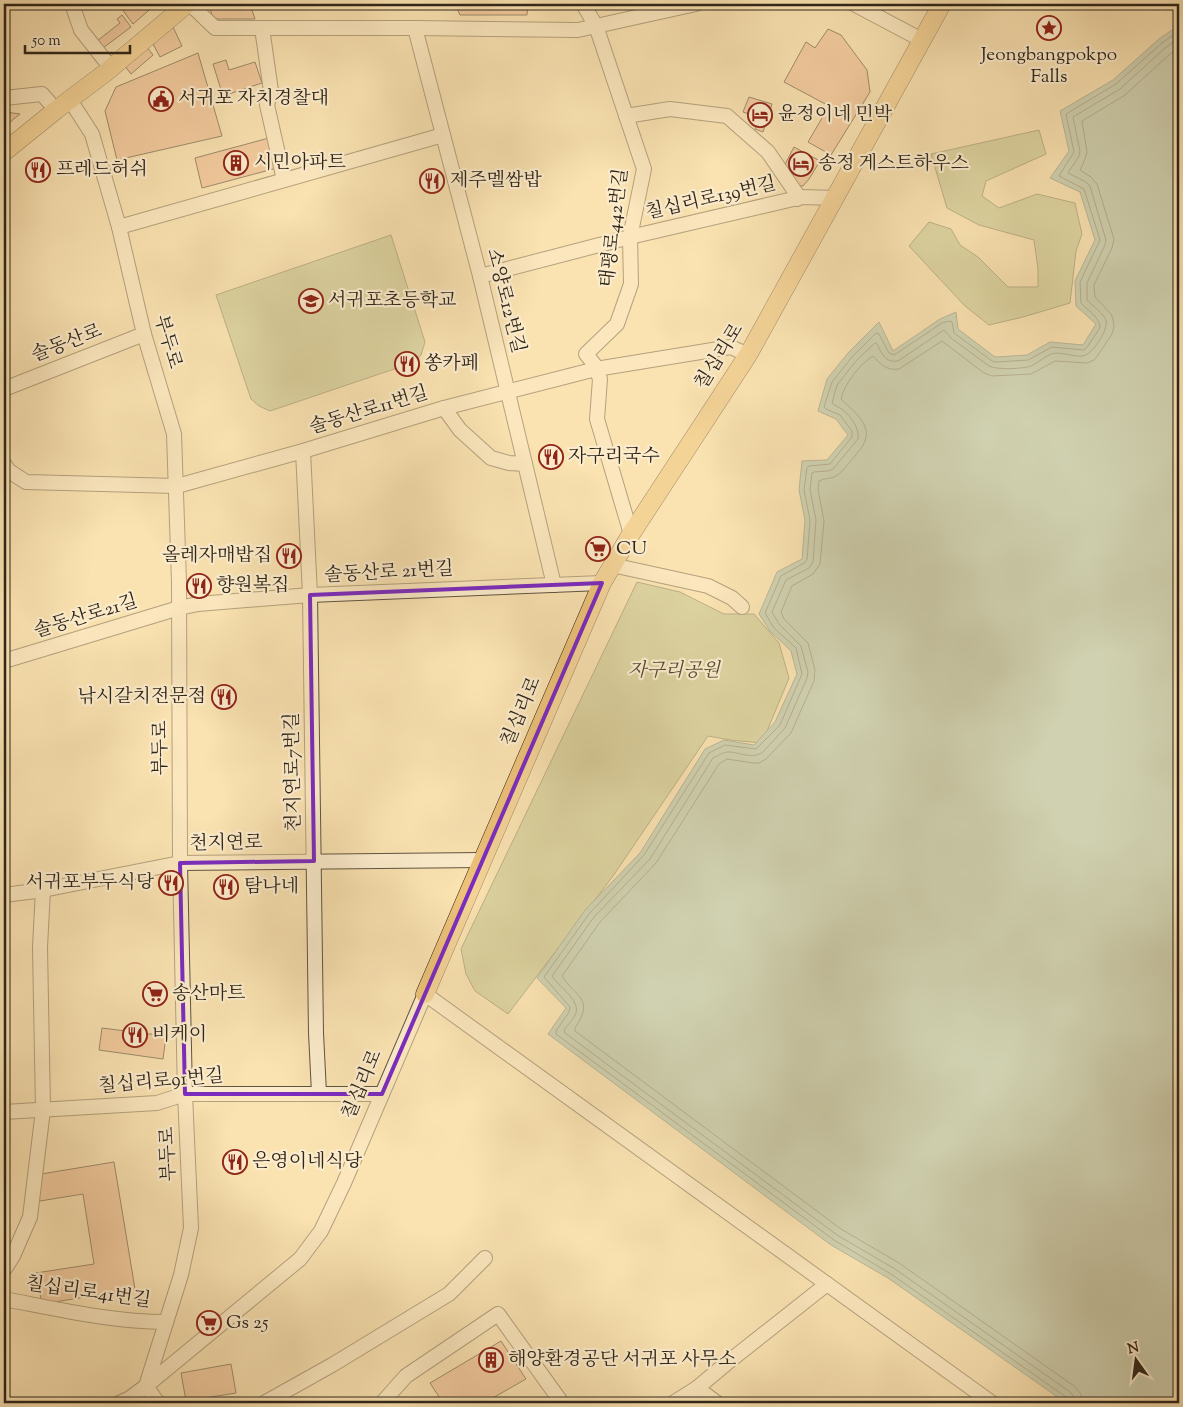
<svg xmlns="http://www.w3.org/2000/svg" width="1183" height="1407" viewBox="0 0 1183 1407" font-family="'Sorts Mill Goudy','Noto Serif KR',serif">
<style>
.green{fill:#bbc48e;stroke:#747454}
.water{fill:#9ebdaf;stroke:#718073}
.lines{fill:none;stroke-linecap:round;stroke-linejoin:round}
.shore{stroke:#667164;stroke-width:1}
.building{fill:#ecb28a;stroke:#2e251a}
.minor-casing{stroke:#615440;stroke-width:16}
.major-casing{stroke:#2e251a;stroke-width:19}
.minor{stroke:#fceccc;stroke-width:14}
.major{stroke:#edc178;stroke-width:18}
.marked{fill:none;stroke:#7b2cbf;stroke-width:4;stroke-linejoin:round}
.labels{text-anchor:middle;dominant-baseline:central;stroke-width:4.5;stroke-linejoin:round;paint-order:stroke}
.poi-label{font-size:19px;fill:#2e251a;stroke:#fceccc;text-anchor:start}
.street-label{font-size:19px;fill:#2e251a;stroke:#fceccc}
.park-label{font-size:19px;font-style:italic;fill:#514d37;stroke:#fceccc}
</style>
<rect width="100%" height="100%" fill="#fae2b1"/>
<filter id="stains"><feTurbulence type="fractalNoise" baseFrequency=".004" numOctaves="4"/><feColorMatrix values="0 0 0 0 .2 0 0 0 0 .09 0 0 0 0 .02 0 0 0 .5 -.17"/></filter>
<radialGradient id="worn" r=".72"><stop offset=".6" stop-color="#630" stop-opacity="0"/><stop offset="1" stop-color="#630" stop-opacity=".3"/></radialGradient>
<g class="green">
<path d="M1039 130 1046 154 986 181 982 196 999 208 1037 194 1075 203 1082 234 1076 251 1070 303 1023 317 989 325 965 306 909 246 929 222 951 229 960 245 978 257 1008 287H1038V269L1034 240 979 225 947 208 931 154Z"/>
<path d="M391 235 425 342 421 355 415 362 270 411 259 406 251 399 216 295Z"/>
<path d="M637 582 680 592 724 614H754L779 643 789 678 762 743 730 740 708 736 613 876 508 1014 475 991 466 974 461 949Z"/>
</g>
<path class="water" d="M1179 25V1403H1066L888 1278 831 1245 548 1034 566 1008 537 978 585 910 640 853 705 749 724 740 754 745 775 722 797 674 791 651 770 631 759 614 777 572 802 559 805 520 799 490 802 461 827 460 848 435 836 419 818 411 827 379 848 353 879 322 893 351 940 319 956 312 958 329 995 357 1027 355 1050 342 1083 345 1096 324 1076 306 1075 281 1095 240 1080 192 1050 178 1069 151 1060 111 1113 80 1159 39Z"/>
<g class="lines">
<g class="shore">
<path d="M1068 1403V1399L1066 1397 891 1274 834 1240 556 1034V1031L569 1012 570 1007 544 977 589 914 644 855 709 753 725 745 756 749 780 725 802 674 796 648 774 628 765 613 781 576 804 563 807 560 810 520 804 490 807 468 809 466 830 464 852 437V431L840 415 826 409 824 407 832 382 852 357 876 333 879 334 889 353 894 355 942 323 949 321 952 322 954 333 992 361 996 362 1028 360 1052 347 1084 350 1087 347 1100 328C1101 318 1087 310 1081 303L1080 282 1100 240 1084 189 1059 176 1074 152 1066 114 1116 84 1162 43 1179 31"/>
<path d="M1075 1403 1074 1397 1070 1392 895 1269 837 1235 565 1033 564 1030C568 1024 574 1019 576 1013 580 1000 558 986 552 976L594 917 650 859 713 758C718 756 723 752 728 752 740 752 752 760 763 752L785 728 807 678 808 672 801 646 779 624 772 612 786 580 809 568 813 562 816 520 810 489 812 473 814 472 828 471 833 469 858 439C860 429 850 415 843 410 839 407 835 406 832 403L837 385 856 361 875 343 877 344C882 354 885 363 898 361L944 330 951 338 989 366C996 370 1023 369 1031 366 1038 363 1044 357 1051 354 1060 351 1073 357 1082 356 1092 356 1109 329 1106 320 1103 313 1093 306 1087 300V283L1105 245 1106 240 1090 186 1086 182 1068 173 1079 156 1080 151 1073 117 1120 89 1165 48 1179 38"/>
<path d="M1082 1403 1081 1394 1074 1386 899 1263 841 1229 575 1031V1028C595 998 576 998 562 976L600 922 656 863 719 764 727 759 753 763H759L766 759 791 733 814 681 815 670 808 643 784 619 781 612 792 586 813 574 820 564 824 521 818 489 819 481C824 478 829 479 834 477 842 473 848 464 854 457 858 452 863 447 865 441 872 424 851 409 841 399 845 383 859 365 873 356 881 364 886 371 899 369L942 341 984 373 992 376 1031 374 1055 361 1087 363 1094 360 1098 355 1112 334 1114 327 1113 319 1111 314 1095 297 1094 285 1112 248 1114 239 1097 184 1091 177 1080 170 1085 159 1087 152 1082 121 1125 95 1170 54 1179 48"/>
</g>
</g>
<g class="building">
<path d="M120 4H156L133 24 119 5Z"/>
<path d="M209 4H250L255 19H213Z"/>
<path d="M455 4H528L527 15H460Z"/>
<path d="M122 15 131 27 103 48 97 41 120 23 117 19Z"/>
<path d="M173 27 182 46 160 57 152 42Z"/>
<path d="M828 29 841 35 867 70 870 92 831 155 808 142 829 106 784 82 806 42 815 48Z"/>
<path d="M146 46 153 55 131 74 124 65Z"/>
<path d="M198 53 222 136 117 160 105 111 116 87Z"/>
<path d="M226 60 229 70 255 62 262 83 223 96 213 64Z"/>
<path d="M749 97 772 104 763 132 755 129 758 117 743 112Z"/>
<path d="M4 113 6 112 20 114 4 127Z"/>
<path d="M269 138 277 168 202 188 195 158Z"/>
<path d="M794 147 820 161 809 179 803 186H795L794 177 783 168Z"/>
<path d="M102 1028 166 1036 163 1059 99 1050Z"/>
<path d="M114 1162 135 1289 42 1304 36 1273 94 1264 83 1194 40 1201 35 1175Z"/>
<path d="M501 1341 526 1379 484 1403H443L430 1383Z"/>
<path d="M231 1364 236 1393 186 1401 181 1373Z"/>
</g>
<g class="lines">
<defs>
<g id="minor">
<path d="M72 4 81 30 111 68"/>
<path d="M190 4 215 28H415L578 30 696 4"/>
<path d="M583 4 596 26 644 169 630 237 631 284 617 324 586 354 594 364 600 379 597 419 631 534"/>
<path d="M854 4 922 40"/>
<path d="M262 28 271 91 267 105 284 180"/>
<path d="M415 28 480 276 554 585"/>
<path d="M4 98 42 94 56 110"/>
<path d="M70 100 92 134 119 227 144 334 174 434 179 582 180 863 185 1094 191 1228 181 1275 146 1386 158 1403"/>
<path d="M626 116 670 109 727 116 768 152 796 193 797 199"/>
<path d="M119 227 443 135"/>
<path d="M480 276 630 237 802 197 835 198"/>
<path d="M4 389 144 334"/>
<path d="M444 408 460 430 491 458 509 463 525 464"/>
<path d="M303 451 310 595 316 1033 319 1093"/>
<path d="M4 464 9 471 26 482 177 486 303 451 444 408 596 369 731 347 748 355"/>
<path d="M612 565 708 586 732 598 742 607"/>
<path d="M4 661 179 608 198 604 310 595 602 583"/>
<path d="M4 895 43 890 180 863 482 860"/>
<path d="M4 1112 157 1103 185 1094H382"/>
<path d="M4 1270 13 1256 30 1217 43 1110 40 947 43 890"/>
<path d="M4 1299C57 1309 112 1322 166 1322"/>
<path d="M697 1388 727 1363 827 1284"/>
<path d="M119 1403 130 1398 146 1386 300 1259 321 1231 344 1183 425 994 992 1403"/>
<path d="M264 1403 332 1365 449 1294 485 1258"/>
<path d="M382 1403 406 1376 498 1314 562 1403"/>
<path d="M673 1403 697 1388 717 1403"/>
</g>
<g id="major">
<path d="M4 152 56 110 105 73 187 4"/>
<path d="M425 994 602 583 631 534 748 355 942 4"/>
</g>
</defs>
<use href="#minor" class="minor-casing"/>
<use href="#major" class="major-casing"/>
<use href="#minor" class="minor"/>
<use href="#major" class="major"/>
</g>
<path d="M0 0H1183V1407H0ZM602 583 382 1094H185L180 863 314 861 310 595Z" fill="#fae2b1" fill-opacity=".55" fill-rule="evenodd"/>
<path class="marked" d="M602 583 382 1094H185L180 863 314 861 310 595Z"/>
<defs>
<symbol id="sight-ring" viewBox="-11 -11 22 22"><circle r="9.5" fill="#fceccc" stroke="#8f2418" stroke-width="1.5"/><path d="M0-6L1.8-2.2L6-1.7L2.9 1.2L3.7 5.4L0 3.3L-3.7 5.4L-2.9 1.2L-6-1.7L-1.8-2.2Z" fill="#8f2418"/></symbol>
<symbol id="civic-ring" viewBox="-11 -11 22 22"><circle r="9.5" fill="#fceccc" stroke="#8f2418" stroke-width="1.5"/><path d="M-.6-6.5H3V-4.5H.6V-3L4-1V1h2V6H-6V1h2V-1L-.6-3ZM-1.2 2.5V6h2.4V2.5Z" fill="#8f2418"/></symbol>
<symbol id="hotel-ring" viewBox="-11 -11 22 22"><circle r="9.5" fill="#fceccc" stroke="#8f2418" stroke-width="1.5"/><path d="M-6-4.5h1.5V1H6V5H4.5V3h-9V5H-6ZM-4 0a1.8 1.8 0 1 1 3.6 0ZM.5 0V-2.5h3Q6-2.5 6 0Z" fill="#8f2418"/></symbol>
<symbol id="building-ring" viewBox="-11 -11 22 22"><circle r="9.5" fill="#fceccc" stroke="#8f2418" stroke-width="1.5"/><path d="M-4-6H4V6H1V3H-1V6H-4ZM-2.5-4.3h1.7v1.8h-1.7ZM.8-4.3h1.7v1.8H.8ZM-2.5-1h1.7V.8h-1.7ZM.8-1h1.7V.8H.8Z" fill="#8f2418"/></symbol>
<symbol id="restaurant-ring" viewBox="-11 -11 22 22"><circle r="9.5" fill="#fceccc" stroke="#8f2418" stroke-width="1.5"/><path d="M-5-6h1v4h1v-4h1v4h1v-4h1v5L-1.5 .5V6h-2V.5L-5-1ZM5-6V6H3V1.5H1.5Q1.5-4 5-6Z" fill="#8f2418"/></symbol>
<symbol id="school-ring" viewBox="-11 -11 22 22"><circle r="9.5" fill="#fceccc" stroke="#8f2418" stroke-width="1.5"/><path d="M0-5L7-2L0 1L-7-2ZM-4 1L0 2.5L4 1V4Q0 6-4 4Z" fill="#8f2418"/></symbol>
<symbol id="supermarket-ring" viewBox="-11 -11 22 22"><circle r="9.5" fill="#fceccc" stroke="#8f2418" stroke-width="1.5"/><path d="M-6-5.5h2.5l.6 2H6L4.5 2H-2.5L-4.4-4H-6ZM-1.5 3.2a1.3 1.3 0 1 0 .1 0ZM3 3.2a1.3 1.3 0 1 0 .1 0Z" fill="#8f2418"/></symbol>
</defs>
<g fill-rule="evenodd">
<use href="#sight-ring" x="1035" y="14" width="28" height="28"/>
<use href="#civic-ring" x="147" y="85" width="28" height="28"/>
<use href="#hotel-ring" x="746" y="101" width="28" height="28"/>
<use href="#building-ring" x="222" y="149" width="28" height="28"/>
<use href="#hotel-ring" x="787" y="150" width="28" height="28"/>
<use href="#restaurant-ring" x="24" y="156" width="28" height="28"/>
<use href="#restaurant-ring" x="418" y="167" width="28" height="28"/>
<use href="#school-ring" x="297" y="287" width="28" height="28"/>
<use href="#restaurant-ring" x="393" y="350" width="28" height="28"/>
<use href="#restaurant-ring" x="537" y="443" width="28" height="28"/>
<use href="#supermarket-ring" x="584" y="535" width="28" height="28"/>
<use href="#restaurant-ring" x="275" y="542" width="28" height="28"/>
<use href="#restaurant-ring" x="185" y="572" width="28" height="28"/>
<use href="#restaurant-ring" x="210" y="683" width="28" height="28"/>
<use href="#restaurant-ring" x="157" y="869" width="28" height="28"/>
<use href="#restaurant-ring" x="212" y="873" width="28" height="28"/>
<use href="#supermarket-ring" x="141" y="980" width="28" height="28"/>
<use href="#restaurant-ring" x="121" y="1021" width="28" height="28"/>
<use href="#restaurant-ring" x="221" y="1148" width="28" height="28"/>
<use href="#supermarket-ring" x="195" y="1309" width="28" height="28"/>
<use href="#building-ring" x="477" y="1346" width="28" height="28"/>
</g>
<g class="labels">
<g class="poi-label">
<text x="1049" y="55" text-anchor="middle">Jeongbangpokpo<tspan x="1049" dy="22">Falls</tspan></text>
<text x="178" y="99">서귀포 자치경찰대</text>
<text x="778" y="115">윤정이네 민박</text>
<text x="254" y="163">시민아파트</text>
<text x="818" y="164">송정 게스트하우스</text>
<text x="56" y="170">프레드허쉬</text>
<text x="450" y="181">제주멜쌈밥</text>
<text x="328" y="301">서귀포초등학교</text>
<text x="424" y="364">쏭카페</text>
<text x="568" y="457">자구리국수</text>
<text x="616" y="549">CU</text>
<text x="272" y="556" text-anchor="end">올레자매밥집</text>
<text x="216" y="586">향원복집</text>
<text x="206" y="697" text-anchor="end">낚시갈치전문점</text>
<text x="154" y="883" text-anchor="end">서귀포부두식당</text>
<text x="244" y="887">탐나네</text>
<text x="172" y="994">송산마트</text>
<text x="152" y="1035">비케이</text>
<text x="252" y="1162">은영이네식당</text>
<text x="226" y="1323">Gs 25</text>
<text x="508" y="1360">해양환경공단 서귀포 사무소</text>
</g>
<g class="street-label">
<text transform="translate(711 199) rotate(-13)">칠십리로139번길</text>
<text transform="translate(615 228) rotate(-83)">태평로442번길</text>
<text transform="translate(505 301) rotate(76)">소양로12번길</text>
<text transform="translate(167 342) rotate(74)">부두로</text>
<text transform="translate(67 344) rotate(-21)">솔동산로</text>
<text transform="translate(720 357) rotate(-58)">칠십리로</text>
<text transform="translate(369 411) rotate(-17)">솔동산로11번길</text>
<text transform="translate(389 573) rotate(-3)">솔동산로 21번길</text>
<text transform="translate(86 617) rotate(-17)">솔동산로21길</text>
<text transform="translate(522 712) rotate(-67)">칠십리로</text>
<text transform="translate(161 748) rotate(-90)">부두로</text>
<text transform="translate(294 772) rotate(-91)">천지연로7번길</text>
<text transform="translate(226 844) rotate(-1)">천지연로</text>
<text transform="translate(161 1082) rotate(-5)">칠십리로91번길</text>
<text transform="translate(363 1085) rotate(-67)">칠십리로</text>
<text transform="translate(169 1154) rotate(-92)">부두로</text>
<text transform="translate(88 1293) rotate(8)">칠십리로41번길</text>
</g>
<g class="park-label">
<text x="674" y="671">자구리공원</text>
</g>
</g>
<rect width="1183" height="1407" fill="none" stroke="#fae2b1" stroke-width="20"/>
<rect x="5" y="5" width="1173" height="1397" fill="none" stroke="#2e251a" stroke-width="2.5"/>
<rect x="10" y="10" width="1163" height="1387" fill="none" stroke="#2e251a"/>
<g transform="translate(1136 1360) rotate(346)" stroke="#fceccc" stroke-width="4" paint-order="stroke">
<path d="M0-4L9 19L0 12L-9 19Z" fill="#2e251a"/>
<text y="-8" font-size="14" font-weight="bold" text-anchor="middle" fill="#2e251a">N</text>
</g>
<path d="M25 45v8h105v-8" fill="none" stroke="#2e251a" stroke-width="2.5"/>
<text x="32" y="45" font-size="15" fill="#2e251a" stroke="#fceccc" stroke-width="4" paint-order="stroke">50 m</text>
<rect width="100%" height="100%" filter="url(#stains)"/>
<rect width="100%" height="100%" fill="url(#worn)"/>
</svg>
